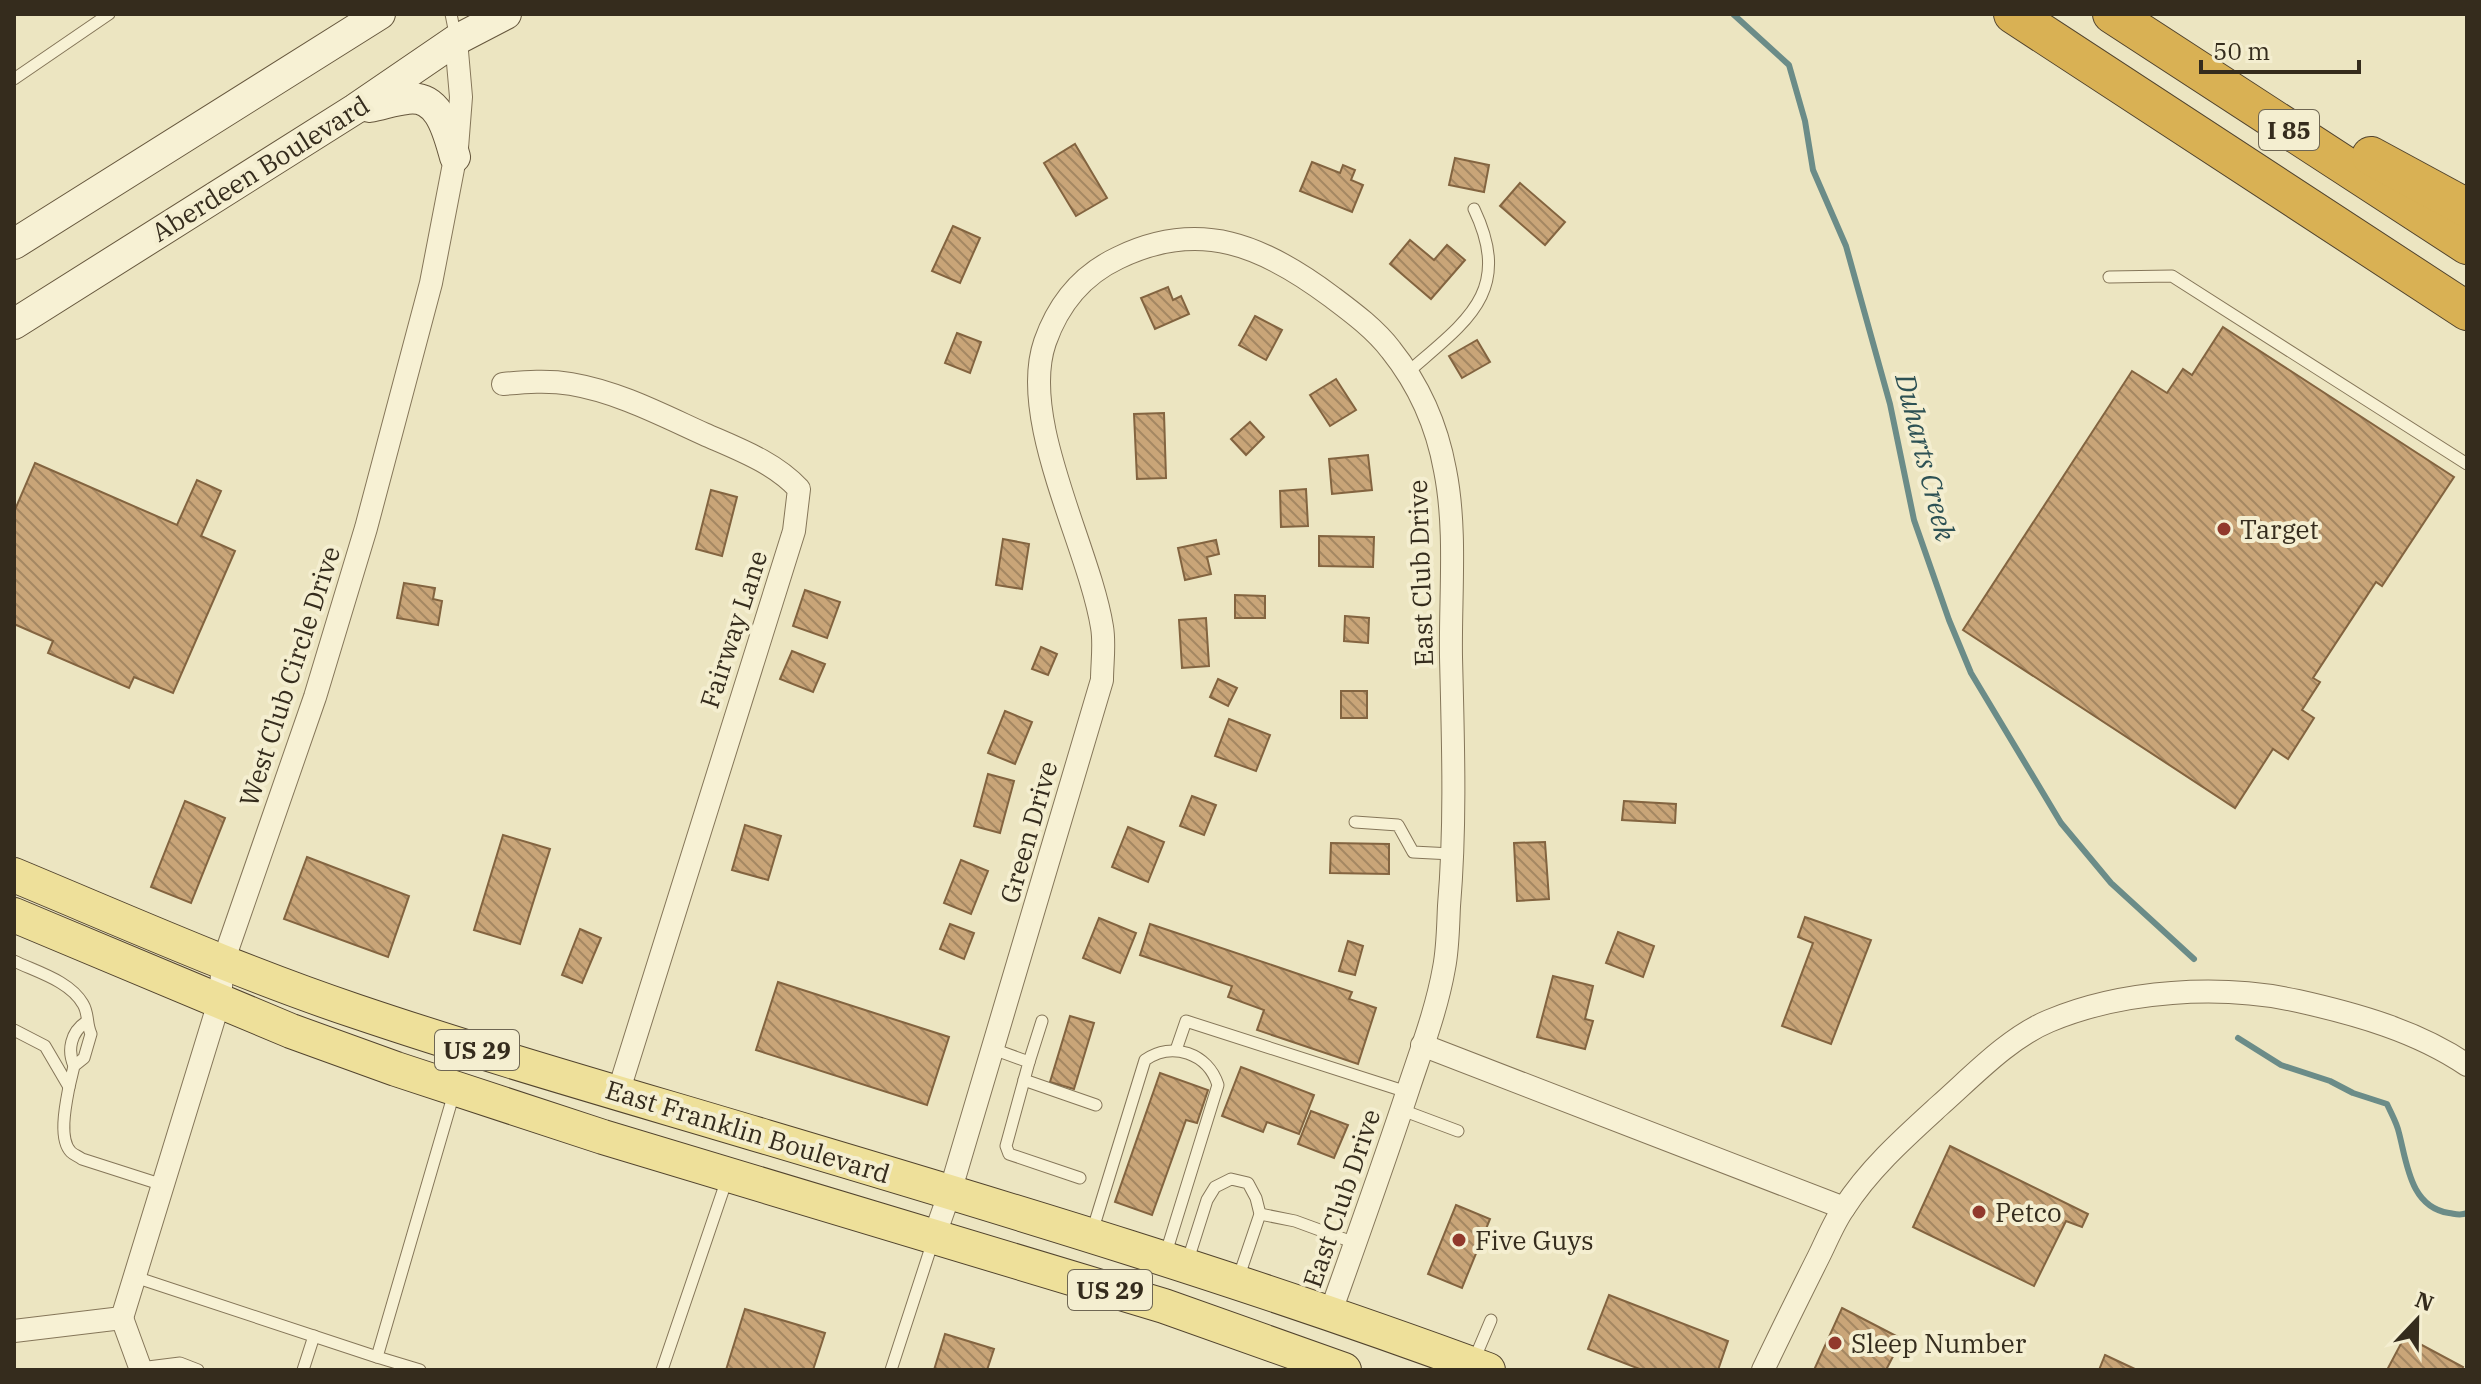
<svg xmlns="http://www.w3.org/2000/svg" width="2481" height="1384" viewBox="0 0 2481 1384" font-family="'IBM Plex Serif',serif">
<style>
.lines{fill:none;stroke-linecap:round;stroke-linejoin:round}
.stream{stroke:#6b8c88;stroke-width:6}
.building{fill:url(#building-back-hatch);stroke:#836440;stroke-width:2}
.service-casing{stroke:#857659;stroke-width:13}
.minor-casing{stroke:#857659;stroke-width:24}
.secondary-casing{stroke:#66573d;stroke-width:32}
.primary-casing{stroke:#52442e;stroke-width:36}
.motorway-casing{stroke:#52442e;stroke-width:40}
.service{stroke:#f7f1d4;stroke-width:11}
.minor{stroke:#f7f1d4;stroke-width:22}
.secondary{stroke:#f7f1d4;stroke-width:30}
.primary{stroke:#eee09a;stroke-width:34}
.motorway{stroke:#d9b154;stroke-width:38}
.poi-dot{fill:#91392c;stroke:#f4eed0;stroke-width:3}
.labels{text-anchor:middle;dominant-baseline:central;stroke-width:8;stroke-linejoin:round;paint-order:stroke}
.shield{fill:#f4eed0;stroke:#6e6653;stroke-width:2}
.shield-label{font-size:24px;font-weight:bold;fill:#352c1d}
.street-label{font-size:26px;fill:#352c1d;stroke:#f4eed0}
.poi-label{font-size:26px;fill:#352c1d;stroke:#f4eed0;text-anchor:start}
.water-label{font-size:28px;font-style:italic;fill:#2d5154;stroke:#f4eed0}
</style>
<defs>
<pattern id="building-back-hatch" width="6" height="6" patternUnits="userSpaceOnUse" patternTransform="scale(2)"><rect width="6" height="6" fill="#c9a578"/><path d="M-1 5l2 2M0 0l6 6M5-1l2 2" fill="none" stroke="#a48762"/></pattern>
</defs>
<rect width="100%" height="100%" fill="#ece5c1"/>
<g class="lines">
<g class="stream">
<path d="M1733 14 1789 65 1805 121 1813 170 1846 246 1890 404 1914 520 1949 620 1971 673 2061 823 2111 883 2194 959"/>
<path d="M2238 1038 2281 1065 2330 1081 2353 1093 2387 1104C2391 1113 2397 1123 2399 1133 2407 1163 2410 1207 2449 1213 2456 1214 2460 1216 2467 1213"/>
</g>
</g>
<g class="building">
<path d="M1075 144 1107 198 1076 216 1044 163Z"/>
<path d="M1455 158 1489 165 1484 192 1449 185Z"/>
<path d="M1312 162 1340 173 1343 165 1355 170 1351 180 1363 185 1352 212 1300 191Z"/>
<path d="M1520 183 1565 222 1545 245 1500 206Z"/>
<path d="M953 226 980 238 960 283 932 271Z"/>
<path d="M1410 240 1434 260 1447 245 1465 260 1431 299 1390 264Z"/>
<path d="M1168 287 1173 300 1181 296 1189 314 1155 329 1141 298Z"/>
<path d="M1255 316 1282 330 1266 360 1239 345Z"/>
<path d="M2223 327 2454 477 2382 586 2376 582 2313 678 2320 682 2302 710 2314 718 2288 759 2273 749 2235 808 1963 630 2132 371 2167 393 2183 369 2192 375Z"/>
<path d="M957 333 981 342 970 373 945 363Z"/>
<path d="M1477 340 1490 362 1462 378 1449 356Z"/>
<path d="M1336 379 1356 410 1330 426 1310 395Z"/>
<path d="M1164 413 1166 478 1137 479 1134 414Z"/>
<path d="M1250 422 1264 437 1246 455 1231 439Z"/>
<path d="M1368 455 1372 490 1332 494 1329 459Z"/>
<path d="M35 463 177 525 197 480 221 491 201 536 235 551 173 693 134 677 129 688 48 653 53 641 14 624V512Z"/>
<path d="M1306 489 1308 526 1281 527 1280 491Z"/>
<path d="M711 490 737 497 722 556 696 549Z"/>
<path d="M1319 536 1374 537 1373 567 1319 566Z"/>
<path d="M1003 539 1029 544 1022 589 996 585Z"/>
<path d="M1216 540 1219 554 1207 557 1211 574 1185 580 1178 548Z"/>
<path d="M404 583 435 588 433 599 442 601 438 625 397 618Z"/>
<path d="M805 590 840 602 827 638 793 626Z"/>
<path d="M1235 595 1265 596V618H1235Z"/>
<path d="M1345 616 1369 618 1368 643 1344 641Z"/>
<path d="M1206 618 1209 666 1182 668 1179 620Z"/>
<path d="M1041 647 1057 654 1048 675 1032 669Z"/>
<path d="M792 651 825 664 813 692 780 679Z"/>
<path d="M1218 679 1237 688 1228 706 1210 697Z"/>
<rect x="1341" y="691" width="26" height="27"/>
<path d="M1005 711 1032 722 1015 764 988 753Z"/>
<path d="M1229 719 1270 735 1256 771 1215 756Z"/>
<path d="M988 774 1014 781 1000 833 974 826Z"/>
<path d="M1192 796 1216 805 1204 835 1180 826Z"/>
<path d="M185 801 225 818 191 903 151 887Z"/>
<path d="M1624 801 1676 804 1675 823 1622 820Z"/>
<path d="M745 825 781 836 768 880 732 870Z"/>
<path d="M1128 827 1164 842 1148 882 1112 867Z"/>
<path d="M503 835 550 849 520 944 474 930Z"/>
<path d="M1545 842 1549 899 1517 901 1514 843Z"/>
<path d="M1331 843 1389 844V874L1330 873Z"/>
<path d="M307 857 409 896 388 957 284 919Z"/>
<path d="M961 860 988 871 971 914 944 903Z"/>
<path d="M1805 917 1871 940 1831 1044 1782 1026 1813 943 1798 937Z"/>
<path d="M1099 918 1136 933 1120 973 1083 958Z"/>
<path d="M950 924 974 933 964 959 940 949Z"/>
<path d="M1150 924 1352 992 1349 999 1376 1008 1358 1064 1257 1030 1264 1010 1228 997 1232 986 1140 955Z"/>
<path d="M580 929 601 938 582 983 562 975Z"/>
<path d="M1618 932 1654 946 1643 977 1606 963Z"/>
<path d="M1348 941 1363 946 1355 975 1339 971Z"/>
<path d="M1553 976 1593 986 1585 1019 1593 1021 1585 1049 1537 1037Z"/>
<path d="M778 982 949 1037 927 1105 756 1050Z"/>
<path d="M1070 1016 1094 1023 1074 1089 1050 1082Z"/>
<path d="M1241 1067 1314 1095 1299 1134 1267 1122 1263 1132 1222 1116Z"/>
<path d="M1160 1073 1208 1090 1197 1123 1186 1120 1152 1215 1115 1202Z"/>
<path d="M1311 1111 1348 1125 1334 1158 1298 1144Z"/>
<path d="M1950 1146 2088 1214 2082 1227 2066 1221 2034 1286 1913 1227Z"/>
<path d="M1456 1205 1490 1219 1462 1288 1428 1274Z"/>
<path d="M1609 1295 1728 1341 1718 1370H1642L1588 1349Z"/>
<path d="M1842 1308 1902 1339 1886 1370H1814Z"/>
<path d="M745 1309 825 1333 813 1370H726Z"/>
<path d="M945 1334 994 1349 987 1370H934Z"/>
<path d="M2405 1336 2463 1367 2462 1370H2387Z"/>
<path d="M2105 1355 2137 1370H2099Z"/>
</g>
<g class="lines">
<defs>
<g id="service">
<path d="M451 14 456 39"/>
<path d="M14 79 109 14"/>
<path d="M2109 277 2172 276 2467 464"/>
<path d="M1407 373C1465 322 1514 293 1474 209"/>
<path d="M1355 822 1398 825 1413 852 1452 854"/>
<path d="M14 961C37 972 70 981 83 1004 89 1014 86 1023 91 1034L84 1058 74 1066 69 1087 45 1046 14 1030"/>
<path d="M993 1049 1029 1062 1006 1146 1009 1154 1080 1178"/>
<path d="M1176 1050 1186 1021 1407 1092"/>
<path d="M1029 1062 1042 1021"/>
<path d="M74 1066C67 1050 71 1032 86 1022"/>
<path d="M1024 1080 1096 1105"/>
<path d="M69 1087C66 1103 58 1139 71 1152 74 1155 78 1156 82 1159L163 1185"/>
<path d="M1402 1110 1458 1131"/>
<path d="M1260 1214 1295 1221 1355 1243"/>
<path d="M1092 1232 1145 1060C1172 1041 1208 1053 1218 1085L1165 1256"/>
<path d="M1187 1263 1207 1200 1215 1187 1231 1179 1248 1183 1256 1198 1260 1214 1238 1279"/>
<path d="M135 1277 377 1357"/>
<path d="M1474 1360 1491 1320"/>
<path d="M140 1368 180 1363 198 1370"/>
<path d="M303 1370 314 1336"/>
<path d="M420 1370 377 1357 454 1093"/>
<path d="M662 1370 727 1179"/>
<path d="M891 1370 933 1241"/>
</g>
<g id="minor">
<path d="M503 384C525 382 548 380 571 384 618 392 660 414 704 434 738 449 774 462 799 489L794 531 618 1093"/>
<path d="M1422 1045 1844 1208"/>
<path d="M934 1237 950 1192 1102 680C1102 663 1105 644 1102 627 1089 546 1018 420 1045 342 1058 305 1082 275 1118 258 1200 218 1264 246 1332 297 1352 312 1375 329 1391 350 1419 385 1437 426 1445 470 1457 530 1450 596 1451 657 1453 740 1456 823 1449 906 1448 926 1448 948 1444 968 1437 1008 1422 1048 1409 1087 1384 1163 1357 1238 1330 1314"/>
<path d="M122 1318 220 999 223 962 315 697 366 528 431 283 457 148 461 97 456 40"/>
<path d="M122 1318 141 1370"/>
<path d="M14 1331 122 1318"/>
<path d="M1763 1370C1781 1332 1800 1294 1819 1256 1827 1240 1834 1222 1844 1208 1869 1169 1905 1137 1939 1106 1971 1078 2008 1038 2049 1021 2123 990 2220 984 2298 1001 2356 1014 2417 1031 2467 1065"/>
</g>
<g id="secondary">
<path d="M369 107C382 105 394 100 407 99 440 94 448 133 455 157"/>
<path d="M14 244 380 14"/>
<path d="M14 324 355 109 456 40 506 14"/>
</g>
<g id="primary">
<path d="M14 875C127 922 239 972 355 1011 491 1057 629 1096 766 1137 1008 1209 1251 1282 1488 1370"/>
<path d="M14 915 291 1031 396 1069 603 1137 1164 1306 1344 1370"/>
</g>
<g id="motorway">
<path d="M2013 14 2467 311"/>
<path d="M2112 14 2467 245"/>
<path d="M2371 156 2467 208"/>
</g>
</defs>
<use href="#service" class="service-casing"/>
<use href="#minor" class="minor-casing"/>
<use href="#secondary" class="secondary-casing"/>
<use href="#primary" class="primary-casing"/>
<use href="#motorway" class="motorway-casing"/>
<use href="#service" class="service"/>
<use href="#minor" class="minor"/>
<use href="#secondary" class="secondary"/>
<use href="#primary" class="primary"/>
<use href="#motorway" class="motorway"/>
</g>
<g class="poi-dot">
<circle cx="2224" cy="529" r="8"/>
<circle cx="1979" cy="1212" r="8"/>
<circle cx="1459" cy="1240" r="8"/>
<circle cx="1835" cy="1343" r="8"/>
</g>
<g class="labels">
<g class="shield">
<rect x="2259" y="110" width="60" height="40" rx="6"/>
<rect x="435" y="1030" width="84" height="40" rx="6"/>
<rect x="1068" y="1270" width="84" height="40" rx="6"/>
</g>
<g class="shield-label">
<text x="2289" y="130">I 85</text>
<text x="477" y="1050">US 29</text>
<text x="1110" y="1290">US 29</text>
</g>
<g class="street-label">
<text transform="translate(260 168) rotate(-32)">Aberdeen Boulevard</text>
<text transform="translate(1420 573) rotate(-92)">East Club Drive</text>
<text transform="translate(733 629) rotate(-72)">Fairway Lane</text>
<text transform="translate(289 676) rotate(-72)">West Club Circle Drive</text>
<text transform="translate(1028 832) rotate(-74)">Green Drive</text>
<text transform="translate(748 1131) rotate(17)">East Franklin Boulevard</text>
<text transform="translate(1341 1198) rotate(-71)">East Club Drive</text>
</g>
<g class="poi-label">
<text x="2240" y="529">Target</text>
<text x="1995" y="1212">Petco</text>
<text x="1475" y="1240">Five Guys</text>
<text x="1851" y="1343">Sleep Number</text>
</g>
<g class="water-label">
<text transform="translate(1926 457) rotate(76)">Duharts Creek</text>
</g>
</g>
<rect width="2481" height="1384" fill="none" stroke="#352c1d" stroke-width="32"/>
<g transform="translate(2417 1320) rotate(22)" stroke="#f4eed0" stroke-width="6" paint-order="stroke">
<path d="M0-6L14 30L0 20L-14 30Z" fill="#352c1d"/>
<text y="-12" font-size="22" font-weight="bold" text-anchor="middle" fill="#352c1d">N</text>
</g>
<path d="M2201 60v12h158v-12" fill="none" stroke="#352c1d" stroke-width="4"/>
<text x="2213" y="60" font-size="24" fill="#352c1d" stroke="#f4eed0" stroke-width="6" paint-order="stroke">50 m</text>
</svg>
